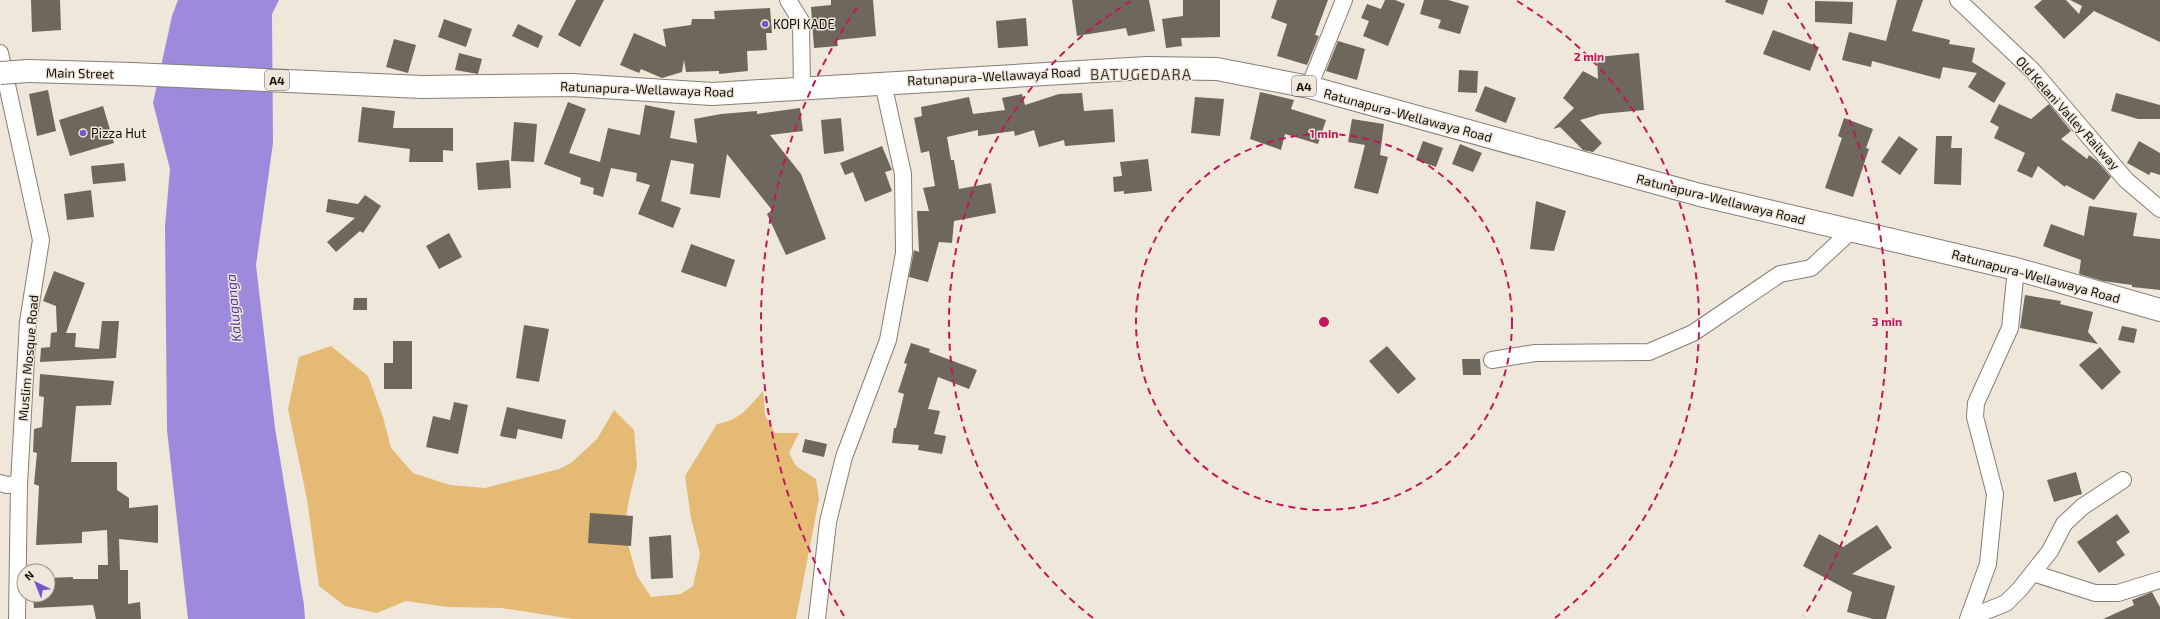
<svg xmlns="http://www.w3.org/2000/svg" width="2160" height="619" viewBox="0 0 2160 619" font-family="'Exo 2',sans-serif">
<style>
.green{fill:#e5ba75}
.water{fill:#9c8bdc}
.building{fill:#6e675c}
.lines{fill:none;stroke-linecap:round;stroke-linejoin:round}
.minor-casing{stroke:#867e73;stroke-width:18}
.highway-casing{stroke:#867e73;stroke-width:24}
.minor{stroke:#fff;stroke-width:16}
.highway{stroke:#fff;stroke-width:22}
.highway-bridge-casing{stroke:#867e73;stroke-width:24;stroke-linecap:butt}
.highway-bridge{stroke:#fff;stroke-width:22}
.ring{fill:none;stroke:#c2185b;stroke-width:2;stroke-dasharray:7 5}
.poi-dot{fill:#7855cf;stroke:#efe7da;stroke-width:1.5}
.labels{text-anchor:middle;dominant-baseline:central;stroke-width:3;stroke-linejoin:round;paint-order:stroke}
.shield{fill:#efe7da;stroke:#55504a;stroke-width:1}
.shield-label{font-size:12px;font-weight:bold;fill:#13100c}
.poi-label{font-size:13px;fill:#13100c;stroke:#efe7da;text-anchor:start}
.street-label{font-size:13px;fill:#13100c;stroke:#efe7da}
.water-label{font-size:14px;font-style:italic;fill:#593d9c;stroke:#efe7da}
.quarter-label{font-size:15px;letter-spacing:1px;fill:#463f35;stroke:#efe7da}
.centre{fill:#c2185b;stroke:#efe7da;stroke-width:2}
.ring-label{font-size:12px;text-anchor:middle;font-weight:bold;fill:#c2185b;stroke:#efe7da;stroke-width:3;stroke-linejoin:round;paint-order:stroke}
</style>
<rect width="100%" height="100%" fill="#efe7da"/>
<path class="green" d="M331 346 368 376 383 417 391 448 413 473 450 485 485 488 559 469 571 463 597 439 614 410 634 430 637 466 629 499 624 531 637 576 651 597 681 594 693 586 700 554 691 518 685 476 717 424C740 420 748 408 763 391L765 415 775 433H799L789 453 796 466 816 479 819 499 796 619H573L501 608 447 607 406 601 377 613 345 606 319 586 307 499 288 409 299 357Z"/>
<path class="water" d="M178 0H279L272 14 273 143 256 265 275 428 304 605 305 619H188L167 430 165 226 170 169 153 103 172 16Z"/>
<g class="building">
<path d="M31 0H60L61 30 32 32Z"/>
<path d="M576 0H604L580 47 558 35Z"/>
<path d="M831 0H873L876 36 837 40 838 46 814 48 811 7 831 5Z"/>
<path d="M1072 0H1149L1155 31 1128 36 1126 28 1077 36Z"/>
<path d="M1183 0H1220V37L1181 38 1182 46 1166 48 1162 19 1183 16Z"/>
<path d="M1277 0H1328L1315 35 1319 36 1307 65 1277 56 1287 24 1271 18Z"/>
<path d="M1385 0H1395L1405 4 1388 46 1363 36 1369 21 1361 18 1367 4 1381 9Z"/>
<path d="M1424 0H1448L1469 6 1460 34 1438 28 1441 20 1420 14Z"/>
<path d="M1726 0H1768L1763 15 1725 2Z"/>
<path d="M1897 0H1923L1912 31 1950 40 1949 44 1975 48 1972 62 2006 83 1994 103 1968 87 1977 73 1943 67 1940 79 1872 61 1871 67 1842 60 1849 32 1886 41Z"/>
<path d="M2042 0H2066L2079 14 2082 6 2070 0H2160V42L2094 11 2064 39 2034 7Z"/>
<path d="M1815 1 1853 2 1852 24 1815 22Z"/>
<path d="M770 8 772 33H766L767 50 747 51 748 71 719 74V71L686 72 684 60 682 72 662 78 641 69 639 73 620 65 634 33 666 47 663 29 691 25 692 19H715L714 11Z"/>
<path d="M1026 18 1028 46 998 48 996 21Z"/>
<path d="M444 19 472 29 466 47 438 37Z"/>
<path d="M518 24 543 36 538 48 512 36Z"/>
<path d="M1773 30 1819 47 1810 71 1763 54Z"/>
<path d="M394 39 416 45 408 73 386 67Z"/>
<path d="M1338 41 1365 49 1357 80 1326 71Z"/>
<path d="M459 53 482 59 478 74 455 70Z"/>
<path d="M1639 53 1644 110 1601 114 1580 120 1602 143 1593 152 1583 150 1560 127 1553 129 1574 108 1563 98 1583 71 1598 79 1597 57Z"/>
<path d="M1459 70 1478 71 1477 93 1458 92Z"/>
<path d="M1485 86 1516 98 1506 123 1475 111Z"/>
<path d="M48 90 56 131 37 136 29 94Z"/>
<path d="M1260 92 1294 100 1291 109 1326 120 1318 144 1285 134 1281 150 1250 139Z"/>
<path d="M1082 93 1084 111 1113 109 1115 142 1065 146 1064 140 1039 147 1034 130 1015 136 1014 131 978 136V130L947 137 951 160H954L959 189 991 183 996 213 954 221 952 243 939 242 928 282 909 277 914 250 919 252 917 211H929L923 188 935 186 929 151 921 153 914 118 922 116 921 107 969 97 973 114 1005 110 1002 98 1022 94 1025 105 1059 94Z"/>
<path d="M2116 93 2160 105V119H2138L2111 111Z"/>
<path d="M1195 97 1224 99 1220 136 1191 133Z"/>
<path d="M568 102 586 109 569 153 600 162 608 128 640 135 645 105 675 111 670 138 697 143 694 119 721 114 757 111V114L800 108 803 131 770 135 801 174 826 239 786 255 767 214 772 210 727 154 720 198 690 194 694 164 671 160 661 201 681 208 673 228 638 214 650 185 636 181 637 173 611 168 603 197 593 194 594 188 580 184 581 178 544 164Z"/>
<path d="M1999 104 2031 119 2049 104 2071 131 2061 139 2087 159 2089 155 2097 161 2111 177 2094 200 2066 185 2065 187 2038 166 2032 178 2017 171 2025 153 1994 138 1999 127 1990 122Z"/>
<path d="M103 106 114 143 70 156 59 120Z"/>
<path d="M362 107 395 111 393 128H453V151L443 150V162H409L410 149 358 142Z"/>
<path d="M841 118 844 151 824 154 821 120Z"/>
<path d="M1844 118 1873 129 1866 148 1869 149 1853 197 1825 188 1842 138 1838 136Z"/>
<path d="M1352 119 1384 124 1380 155 1388 157 1378 194 1354 188 1365 145 1348 142Z"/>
<path d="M514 122 537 124 534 162 511 161Z"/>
<path d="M1899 136 1918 149 1900 175 1881 162Z"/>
<path d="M1936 136H1952L1951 148H1962L1961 185 1934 184Z"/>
<path d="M1423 141 1443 148 1436 167 1416 160Z"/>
<path d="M2139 141 2160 153V175L2151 172 2149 175 2127 163Z"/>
<path d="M1460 144 1482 153 1473 172 1452 164Z"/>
<path d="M882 146 892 170 885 172 892 191 865 202 853 172 845 175 840 163Z"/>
<path d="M1148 159 1152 191 1124 194V191L1114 192 1113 177 1122 176 1120 162Z"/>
<path d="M509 160 511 188 478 190 476 163Z"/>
<path d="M124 163 126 181 93 184 91 166Z"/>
<path d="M91 190 94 217 67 220 64 194Z"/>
<path d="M365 195 381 206 363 233 360 231 336 252 327 242 355 218 326 212 328 199 358 204Z"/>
<path d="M1536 201 1566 211 1554 251 1530 249Z"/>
<path d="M2089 206 2137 213 2133 236 2160 239V290L2132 287V285L2103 281 2079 274 2081 260 2043 246 2051 224 2084 236Z"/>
<path d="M449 233 462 257 439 269 426 246Z"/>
<path d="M691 244 735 260 726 287 681 272Z"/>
<path d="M54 271 85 283 66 333H76L75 347 99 349 102 321H119L116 358 40 362 41 348 50 347 51 333 57 332 56 306 43 301Z"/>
<path d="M2025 295 2061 301 2060 304 2093 312 2088 332 2098 344 2020 328Z"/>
<path d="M354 298H367V310H353Z"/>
<path d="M524 325 549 329 539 382 516 378Z"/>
<path d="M2122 326 2137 329 2134 343 2118 340Z"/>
<path d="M393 341H412V389H384V363H393Z"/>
<path d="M911 343 930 349 929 352 977 370 969 389 938 377 928 409 940 411 934 434 946 436 942 454 918 450 919 445 892 443 894 428H896L904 394 898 392 907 364 904 363Z"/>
<path d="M1387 346 1416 379 1398 394 1369 361Z"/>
<path d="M2100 347 2121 372 2102 390 2079 365Z"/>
<path d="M1462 359H1480L1481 375H1463Z"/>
<path d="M40 374 114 381 111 405 76 406 71 462H117V490L129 498V508L158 505V543L119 539 120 570H128V604L140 602 141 619H96L93 605 34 608 33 595H48V578L73 577V579H98V565H108L107 530 82 532V543L36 545 39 486 34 484 37 453 33 452 34 429 42 427 44 397 39 396Z"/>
<path d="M454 402 468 405 458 454 426 447 433 416 450 420Z"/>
<path d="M507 407 566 420 562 439 518 429 516 439 500 436Z"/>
<path d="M805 439 827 444 824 457 802 452Z"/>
<path d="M2076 472 2082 494 2054 502 2047 480Z"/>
<path d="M590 513 633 516 631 546 588 543Z"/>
<path d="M2117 514 2130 532 2116 542 2125 555 2099 573 2077 542Z"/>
<path d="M1877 525 1892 548 1852 574 1895 586 1886 619H1873L1847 612 1852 592 1803 566 1819 534 1843 547Z"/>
<path d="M671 535 673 578 651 579 649 537Z"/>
<path d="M2152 592 2160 607V619H2103L2134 605 2132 600Z"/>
</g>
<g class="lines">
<defs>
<g id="minor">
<path d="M788 0 801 21 802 89"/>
<path d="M1958 0 2033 71 2126 180 2160 209"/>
<path d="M0 53 41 240 28 322 19 484 17 619"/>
<path d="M1309 87 1344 0"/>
<path d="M1492 360 1535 353 1649 352 1693 333 1780 274 1811 268 1851 231"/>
<path d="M0 483 7 485 19 484"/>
<path d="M2033 573 2095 593H2118L2160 580"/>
<path d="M1969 618 2006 603 2020 589 2050 551 2064 524 2082 507 2123 480"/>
<path d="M817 619 828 522 844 457 888 340 904 253 903 174 883 83"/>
<path d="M1968 619 1988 564 1995 494 1975 417 1976 403 2010 328 2016 269"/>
</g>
<path id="highway" d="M28 71 132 74 422 87 572 85 712 94 1147 68 1217 69 1309 87 1700 195 2016 269 2160 310"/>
</defs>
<use href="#minor" class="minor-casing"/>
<use href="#highway" class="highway-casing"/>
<use href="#minor" class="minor"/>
<use href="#highway" class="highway"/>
<defs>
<path id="highway-bridge" d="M0 73 28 71"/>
</defs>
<use href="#highway-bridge" class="highway-bridge-casing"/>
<use href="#highway-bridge" class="highway-bridge"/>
</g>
<g class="ring">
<circle cx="1324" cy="322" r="188"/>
<path d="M1093 618A375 375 0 0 1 1131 1M1517 1A375 375 0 0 1 1555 618"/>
<path d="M844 616A563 563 0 0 1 860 3M1788 3A563 563 0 0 1 1804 616"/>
</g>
<g class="poi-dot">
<circle cx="765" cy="24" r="4"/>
<circle cx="83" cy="133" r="4"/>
</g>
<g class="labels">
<g class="shield">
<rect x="265" y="70" width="24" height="20" rx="3"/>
<rect x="1292" y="76" width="24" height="20" rx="3"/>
</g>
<g class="shield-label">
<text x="277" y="80">A4</text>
<text x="1304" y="86">A4</text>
</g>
<g class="poi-label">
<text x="773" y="24">KOPI KADE</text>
<text x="91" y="133">Pizza Hut</text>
</g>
<g class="street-label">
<text transform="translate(80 73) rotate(1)">Main Street</text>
<text transform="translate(994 76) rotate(-3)">Ratunapura-Wellawaya Road</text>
<text transform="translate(647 89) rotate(2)">Ratunapura-Wellawaya Road</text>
<text transform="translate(2068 113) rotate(48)">Old Kelani Valley Railway</text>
<text transform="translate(1408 115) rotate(15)">Ratunapura-Wellawaya Road</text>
<text transform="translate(1721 199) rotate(14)">Ratunapura-Wellawaya Road</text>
<text transform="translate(2036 276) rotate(15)">Ratunapura-Wellawaya Road</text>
<text transform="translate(28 358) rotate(-85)">Muslim Mosque Road</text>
</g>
<g class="water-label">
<text transform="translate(233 308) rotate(-95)">Kaluganga</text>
</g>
<g class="quarter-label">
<text x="1141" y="74">BATUGEDARA</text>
</g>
</g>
<circle cx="1324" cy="322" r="6" class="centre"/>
<g class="ring-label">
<text x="1589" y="61">2 min</text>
<text x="1324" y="138">1 min</text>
<text x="1887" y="326">3 min</text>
</g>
<g transform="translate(36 583) rotate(317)"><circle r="19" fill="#efe7da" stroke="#979188"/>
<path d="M0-3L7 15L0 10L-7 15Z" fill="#7855cf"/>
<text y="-6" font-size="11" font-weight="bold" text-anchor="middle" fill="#13100c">N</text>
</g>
</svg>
